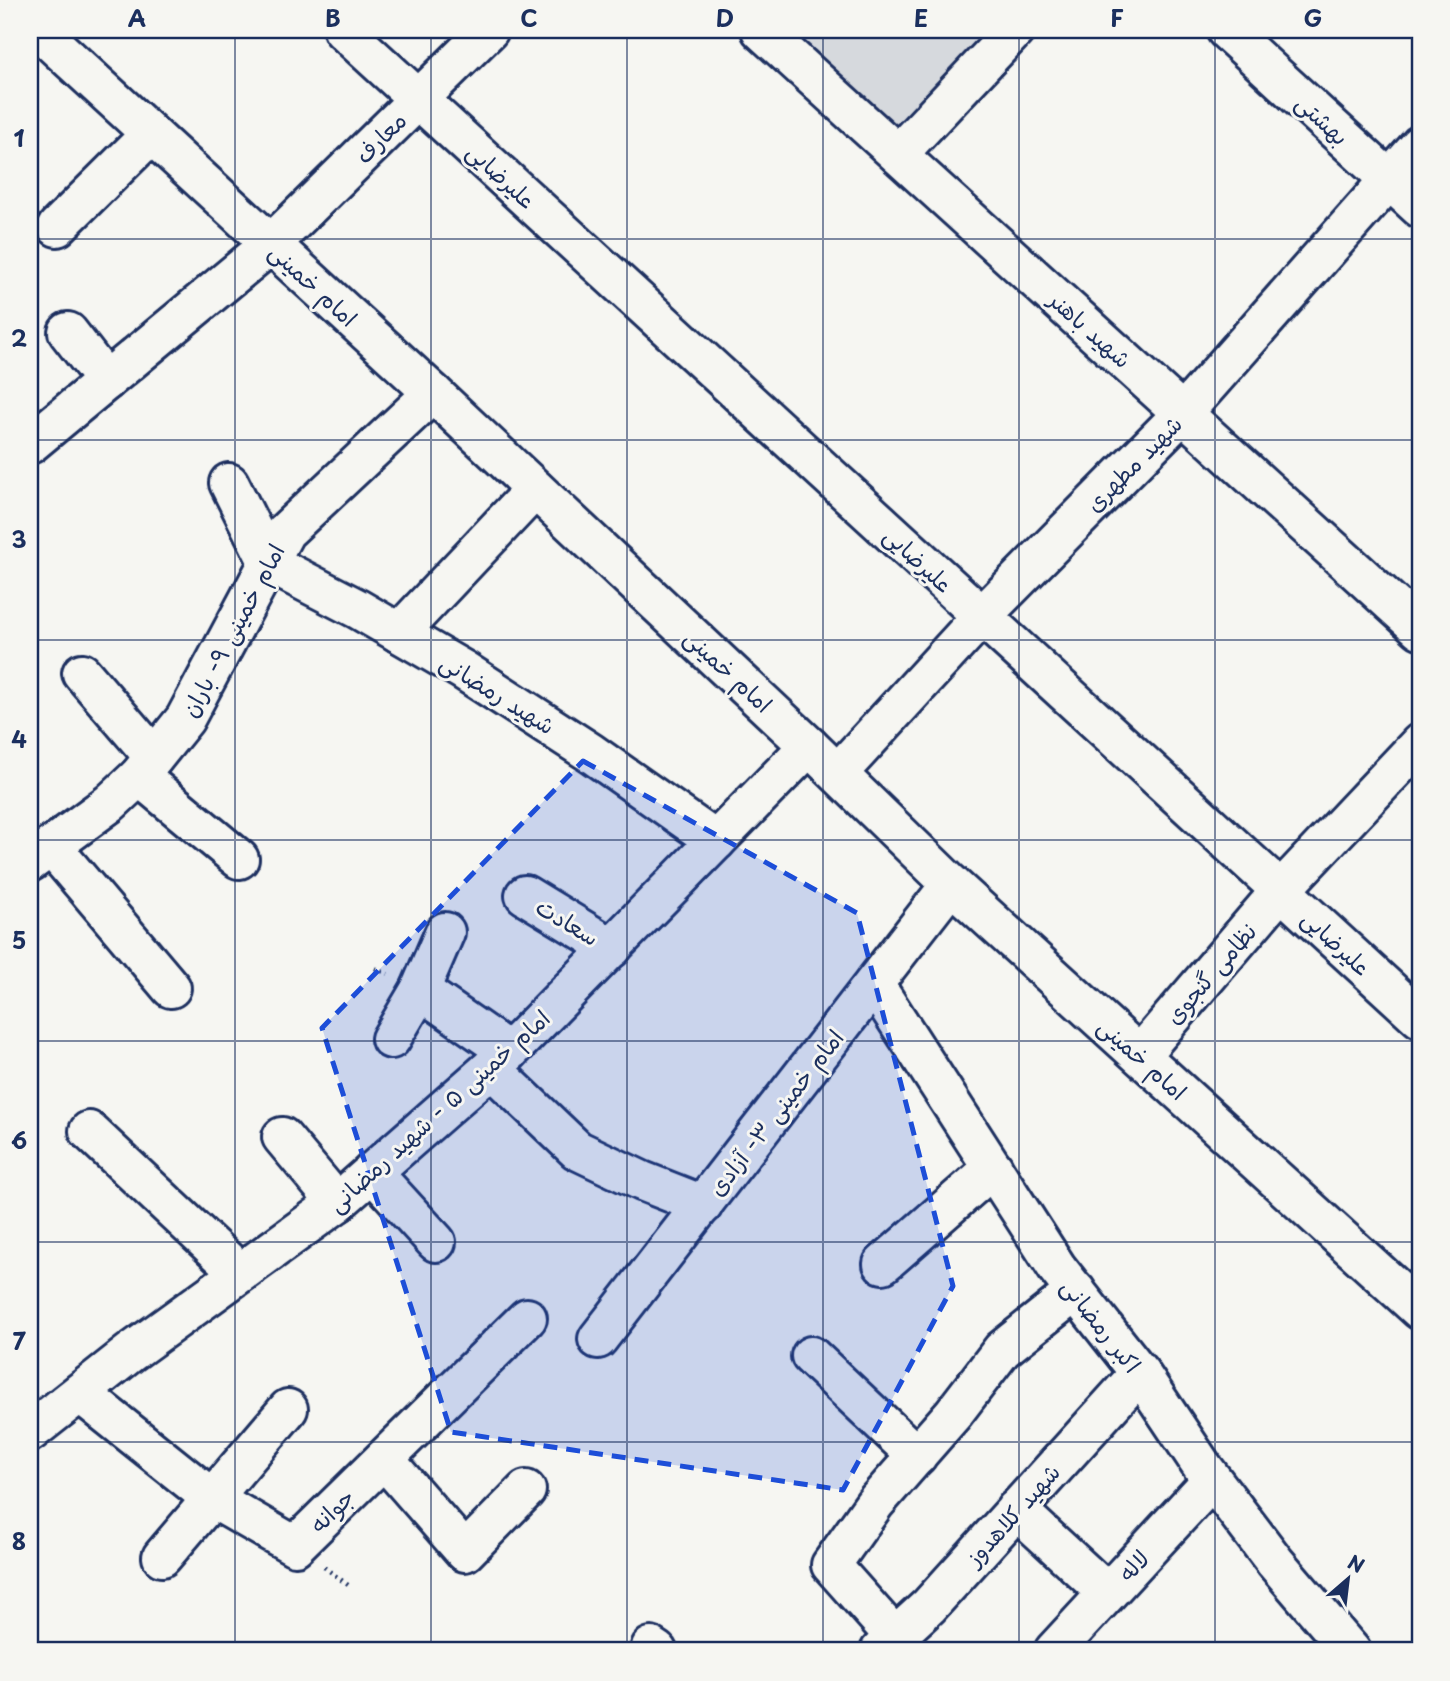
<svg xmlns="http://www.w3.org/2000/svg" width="1450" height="1681" viewBox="0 0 1450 1681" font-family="'Playpen Sans','Playpen Sans Arabic',sans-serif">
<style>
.green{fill:#d6d9dd;stroke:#78849e;stroke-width:2}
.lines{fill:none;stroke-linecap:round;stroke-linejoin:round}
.minor-casing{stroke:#1b2f5e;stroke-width:44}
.major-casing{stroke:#1b2f5e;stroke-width:44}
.path{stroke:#1b2f5e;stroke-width:4.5;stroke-dasharray:2 5;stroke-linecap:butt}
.minor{stroke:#f6f6f2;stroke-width:38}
.major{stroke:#f6f6f2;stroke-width:38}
.marked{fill:#1d4ed8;fill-opacity:0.2;stroke:#1d4ed8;stroke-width:5;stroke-dasharray:14 9;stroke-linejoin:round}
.grid{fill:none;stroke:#1b2f5e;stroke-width:2;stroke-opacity:0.55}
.labels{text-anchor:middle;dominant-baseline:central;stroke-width:6;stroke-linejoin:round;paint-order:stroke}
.street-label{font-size:23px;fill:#1b2f5e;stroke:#f6f6f2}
.neatline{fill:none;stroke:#1b2f5e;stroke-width:2.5}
.grid-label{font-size:23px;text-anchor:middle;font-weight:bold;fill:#1b2f5e}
</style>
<rect width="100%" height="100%" fill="#f6f6f2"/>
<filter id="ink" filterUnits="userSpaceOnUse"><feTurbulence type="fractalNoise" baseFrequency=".0143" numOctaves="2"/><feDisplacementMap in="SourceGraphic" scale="14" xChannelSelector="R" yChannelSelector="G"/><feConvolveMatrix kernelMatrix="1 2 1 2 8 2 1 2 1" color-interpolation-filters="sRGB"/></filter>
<g filter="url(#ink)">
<path class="green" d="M777 30H995L892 135Z"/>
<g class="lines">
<defs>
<g id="minor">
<path d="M343 30 1420 1018"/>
<path d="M761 30 1420 629"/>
<path d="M1226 30 1420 208"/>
<path d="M898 154 1015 30"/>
<path d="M57 227 151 134"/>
<path d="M68 332 106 381"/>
<path d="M30 444 271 244 489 30"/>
<path d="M229 483 269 563 358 609 463 670 591 753 716 841"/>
<path d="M399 633 535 489"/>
<path d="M82 673 154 757"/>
<path d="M838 773 982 616 1183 413 1420 145"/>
<path d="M139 776 239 859"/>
<path d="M51 846 171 988"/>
<path d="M30 862 110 803 139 776 185 719 285 532 433 393"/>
<path d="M525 895 612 948"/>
<path d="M874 984 1057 1268 1140 1373 1202 1466 1275 1562 1351 1651"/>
<path d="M420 990 509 1052"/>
<path d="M391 1039 420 990 445 932"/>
<path d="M1140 1055 1281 890 1420 743"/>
<path d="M491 1068 577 1150 642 1181 703 1205"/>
<path d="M89 1131 240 1273"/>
<path d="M282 1137 337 1203"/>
<path d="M372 1172 436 1242"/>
<path d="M883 1264 993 1168"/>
<path d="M598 1339 951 884"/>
<path d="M811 1356 917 1456"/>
<path d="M80 1393 210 1497 295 1546 527 1318"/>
<path d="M30 1432 130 1353 337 1203 509 1052 809 746"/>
<path d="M384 1459 465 1552 526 1490"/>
<path d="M1016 1509 1107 1593"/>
<path d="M162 1557 288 1409"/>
<path d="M895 1637 831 1565 875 1503 953 1414 1002 1350 1076 1291"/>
<path d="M651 1647 657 1651"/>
<path d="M880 1651 929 1606 1140 1373"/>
<path d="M1054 1651 1212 1480"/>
</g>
<path id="major" d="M38 30 433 393 809 746 951 884 1420 1310"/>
</defs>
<use href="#minor" class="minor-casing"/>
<use href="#major" class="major-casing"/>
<g class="path">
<path d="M375 968 388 974"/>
<path d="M324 1567 348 1585"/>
</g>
<use href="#minor" class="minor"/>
<use href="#major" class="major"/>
</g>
</g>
<path class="marked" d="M583 761 857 913 953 1286 843 1490 451 1432 322 1028Z"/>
<path class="grid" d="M235 30V1651M431 30V1651M627 30V1651M823 30V1651M1019 30V1651M1215 30V1651M30 239H1420M30 440H1420M30 640H1420M30 840H1420M30 1041H1420M30 1242H1420M30 1442H1420"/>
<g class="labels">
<g class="street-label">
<text transform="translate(1323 119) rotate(43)">بهشتی</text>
<text transform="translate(380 137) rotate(-45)">معارف</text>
<text transform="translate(502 175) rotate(43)">علیرضایی</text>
<text transform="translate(314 284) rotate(43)">امام خمینی</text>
<text transform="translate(1091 329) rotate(42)">شهید باهنر</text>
<text transform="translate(1133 463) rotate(-45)">شهید مطهری</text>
<text transform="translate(919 559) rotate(43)">علیرضایی</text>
<text transform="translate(232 630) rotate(-62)">امام خمینی ۹- باران</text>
<text transform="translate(729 670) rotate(43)">امام خمینی</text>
<text transform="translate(498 693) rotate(32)">شهید رمضانی</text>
<text transform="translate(568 921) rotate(31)">سعادت</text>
<text transform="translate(1337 942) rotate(43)">علیرضایی</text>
<text transform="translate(1210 973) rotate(-49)">نظامی گنجوی</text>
<text transform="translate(1143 1058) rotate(42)">امام خمینی</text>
<text transform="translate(438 1110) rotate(-42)">امام خمینی ۵ - شهید رمضانی</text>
<text transform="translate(775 1112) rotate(-52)">امام خمینی ۳- آزادی</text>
<text transform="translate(1102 1325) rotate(52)">اکبر رمضانی</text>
<text transform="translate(331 1510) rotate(-44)">جوانه</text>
<text transform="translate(1012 1514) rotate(-48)">شهید کلاهدوز</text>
<text transform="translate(1133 1565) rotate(-47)">لاله</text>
</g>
</g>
<rect width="1450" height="1681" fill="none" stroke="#f6f6f2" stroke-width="77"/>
<g transform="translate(1348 1579) rotate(28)" stroke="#f6f6f2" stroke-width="5" paint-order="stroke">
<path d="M0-5L12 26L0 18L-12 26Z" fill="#1b2f5e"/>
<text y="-10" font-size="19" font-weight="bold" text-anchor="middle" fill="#1b2f5e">N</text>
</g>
<rect x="38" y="38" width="1374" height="1604" class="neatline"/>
<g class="grid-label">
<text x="137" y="27">A</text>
<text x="333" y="27">B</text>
<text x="529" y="27">C</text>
<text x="725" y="27">D</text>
<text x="921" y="27">E</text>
<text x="1117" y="27">F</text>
<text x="1313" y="27">G</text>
<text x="19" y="147">1</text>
<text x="19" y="347">2</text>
<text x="19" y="548">3</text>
<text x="19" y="748">4</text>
<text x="19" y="949">5</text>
<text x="19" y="1149">6</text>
<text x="19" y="1350">7</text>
<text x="19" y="1550">8</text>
</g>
</svg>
